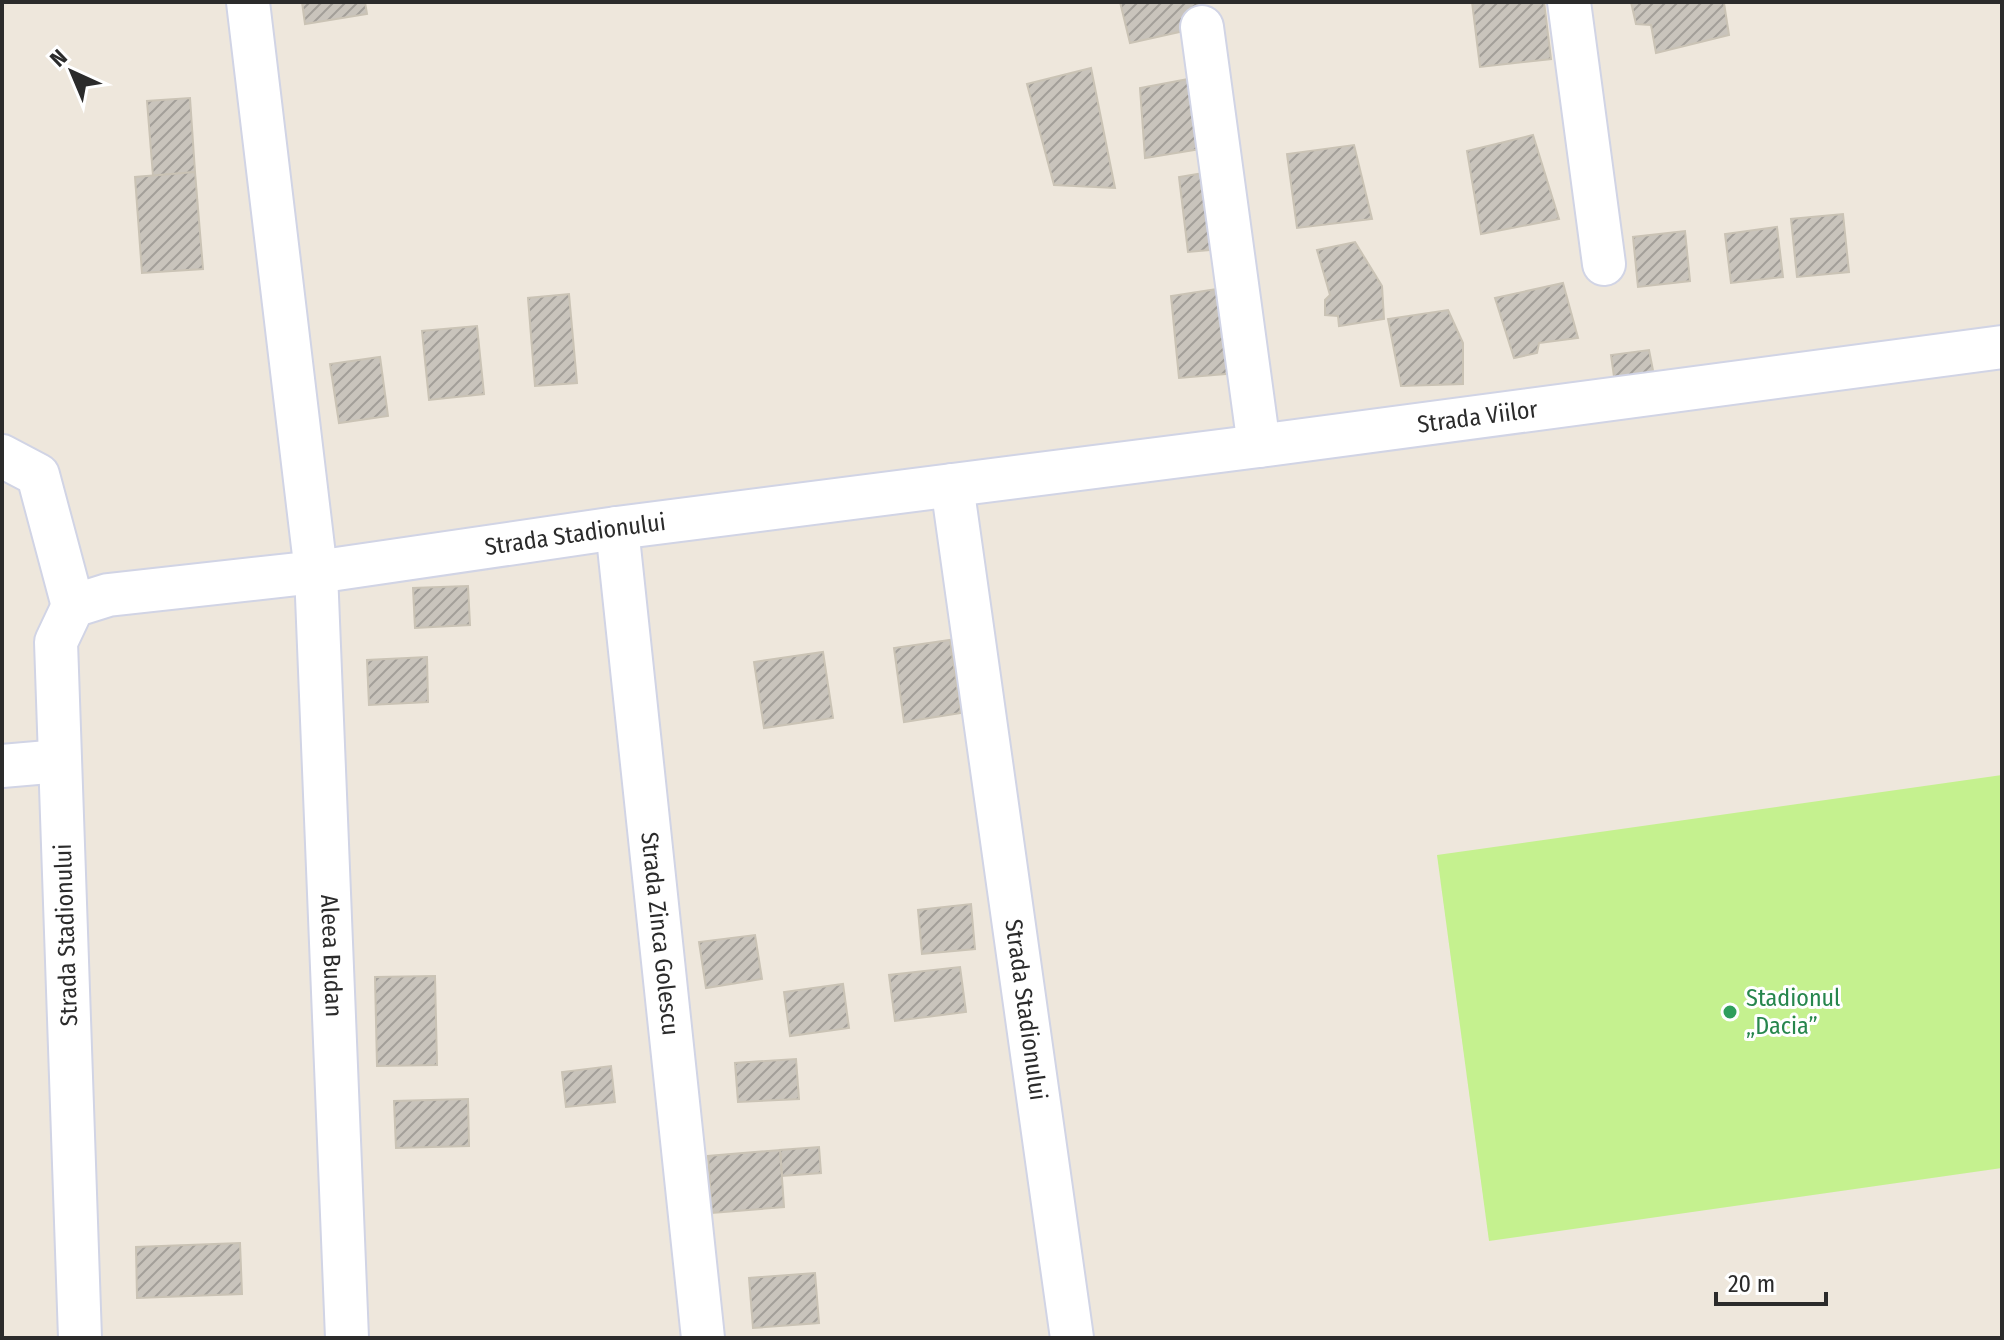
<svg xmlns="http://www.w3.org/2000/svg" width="2004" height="1340" viewBox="0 0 2004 1340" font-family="'Fira Sans Condensed',sans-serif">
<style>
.pitch{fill:#c5f18f}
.building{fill:url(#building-hatch);stroke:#cac3b5;stroke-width:2}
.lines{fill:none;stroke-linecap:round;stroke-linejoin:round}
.minor-casing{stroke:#d1d4e5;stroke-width:46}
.minor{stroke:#fff;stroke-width:42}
.leisure-dot{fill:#2e9e5b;stroke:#fff;stroke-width:3}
.labels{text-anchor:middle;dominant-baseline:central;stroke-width:6;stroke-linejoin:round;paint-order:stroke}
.street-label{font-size:24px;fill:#2b2b2b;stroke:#fff}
.leisure-label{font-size:24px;fill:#27864d;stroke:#fff;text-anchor:start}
</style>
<defs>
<pattern id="building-hatch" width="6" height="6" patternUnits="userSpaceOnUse" patternTransform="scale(2)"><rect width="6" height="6" fill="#c9c4bc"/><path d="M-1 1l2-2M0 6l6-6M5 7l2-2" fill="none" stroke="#a39f99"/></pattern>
</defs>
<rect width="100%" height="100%" fill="#eee7dc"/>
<path class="pitch" d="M2002 775V1168L1489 1241 1437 855Z"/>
<g class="building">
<path d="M302 2H365L367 14 305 24Z"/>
<path d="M1120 2H1197L1202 27 1130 43Z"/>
<path d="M1472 2H1544L1551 59 1480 67Z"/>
<path d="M1631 2 1724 3 1729 35 1656 53 1651 25 1636 24Z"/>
<path d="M1091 68 1115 188 1054 185 1027 84Z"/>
<path d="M1199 77 1213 147 1145 158 1140 88Z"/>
<path d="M190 98 195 172 153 176 147 101Z"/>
<path d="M1533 135 1559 219 1481 234 1467 151Z"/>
<path d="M1354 145 1372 219 1297 228 1287 154Z"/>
<path d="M1216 171 1232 248 1188 252 1179 177Z"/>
<path d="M195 172 203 269 142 273 135 177Z"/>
<path d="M1843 214 1849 272 1797 277 1791 219Z"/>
<path d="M1777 227 1783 277 1731 283 1725 234Z"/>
<path d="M1685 231 1690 281 1638 287 1633 237Z"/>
<path d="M1355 242 1382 286 1384 319 1339 326 1338 316 1325 315V300L1330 295 1317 250Z"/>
<path d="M1563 283 1578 338 1539 343 1537 353 1514 358 1495 298Z"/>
<path d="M1237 286 1249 372 1179 378 1171 296Z"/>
<path d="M569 294 577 383 535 386 528 298Z"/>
<path d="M1448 310 1463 343V384L1401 386 1388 319Z"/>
<path d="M477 326 484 394 429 400 422 331Z"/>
<path d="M1649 350 1656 386 1616 391 1611 355Z"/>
<path d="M380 357 388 416 339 423 330 364Z"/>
<path d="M468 586 470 625 415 628 413 588Z"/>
<path d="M950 640 961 713 904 722 894 648Z"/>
<path d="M823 652 833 718 764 728 754 662Z"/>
<path d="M427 657 428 702 369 705 367 660Z"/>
<path d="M971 904 975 949 922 954 918 910Z"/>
<path d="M755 935 762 979 706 988 699 942Z"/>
<path d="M960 967 966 1012 895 1021 889 975Z"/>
<path d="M435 976 437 1065 377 1066 375 977Z"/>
<path d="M843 984 849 1028 790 1036 784 992Z"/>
<path d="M796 1059 799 1099 738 1102 735 1063Z"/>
<path d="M611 1066 615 1102 566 1107 562 1072Z"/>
<path d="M468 1099 469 1146 396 1148 394 1101Z"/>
<path d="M819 1147 821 1173 782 1176 780 1150Z"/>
<path d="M780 1150 784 1207 712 1213 708 1156Z"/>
<path d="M240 1243 242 1294 137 1298 136 1247Z"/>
<path d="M815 1273 819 1323 753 1328 749 1278Z"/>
</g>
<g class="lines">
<defs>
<g id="minor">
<path id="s1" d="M248 2 316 572 347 1338"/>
<path d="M1569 2 1604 264"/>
<path d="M1202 27 1259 446"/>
<path d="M2 456 38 475 73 606"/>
<path id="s2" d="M952 485 1072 1338"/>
<path id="s3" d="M617 528 703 1338"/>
<path d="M2 766 60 761"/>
<path id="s4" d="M80 1338 56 642 73 606 108 595 316 572 617 528 1259 446 2002 347"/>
</g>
</defs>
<use href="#minor" class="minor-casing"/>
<use href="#minor" class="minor"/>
</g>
<circle class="leisure-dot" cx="1730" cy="1012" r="8"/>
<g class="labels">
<g class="street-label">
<text stroke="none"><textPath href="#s4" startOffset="2154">Strada Viilor</textPath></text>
<text stroke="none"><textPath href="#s4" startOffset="1244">Strada Stadionului</textPath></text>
<text stroke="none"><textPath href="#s3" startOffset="408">Strada Zinca Golescu</textPath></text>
<text transform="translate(66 935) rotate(-92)">Strada Stadionului</text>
<text stroke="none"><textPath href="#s1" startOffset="958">Aleea Budan</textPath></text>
<text stroke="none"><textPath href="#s2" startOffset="530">Strada Stadionului</textPath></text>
</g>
<g class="leisure-label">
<text x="1746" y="998">Stadionul<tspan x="1746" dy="28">„Dacia”</tspan></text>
</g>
</g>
<rect width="2004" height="1340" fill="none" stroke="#2b2b2b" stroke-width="8"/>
<g transform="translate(72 72) rotate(316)" stroke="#ffffff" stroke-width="6" paint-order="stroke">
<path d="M0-6L14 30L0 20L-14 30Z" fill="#2b2b2b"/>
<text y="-12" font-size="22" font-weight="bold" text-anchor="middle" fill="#2b2b2b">N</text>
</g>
<path d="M1716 1292v12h110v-12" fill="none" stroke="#2b2b2b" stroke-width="4"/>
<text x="1728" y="1292" font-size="24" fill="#2b2b2b" stroke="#ffffff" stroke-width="6" paint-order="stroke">20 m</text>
</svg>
